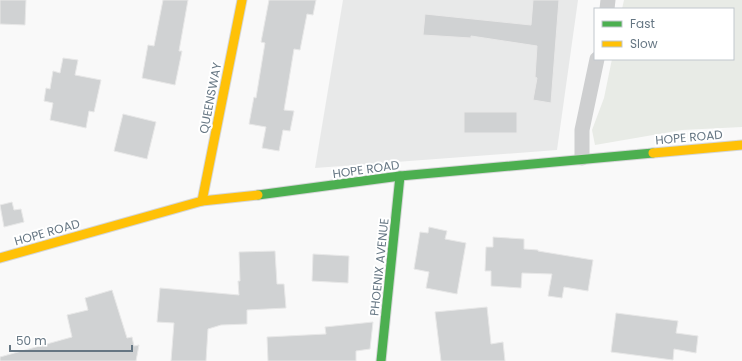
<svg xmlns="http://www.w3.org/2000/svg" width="742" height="361" viewBox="0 0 742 361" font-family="Poppins,sans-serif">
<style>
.built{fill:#e8e9e9}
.green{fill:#e8ebe6}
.building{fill:#d0d2d3;stroke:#e8e8e8}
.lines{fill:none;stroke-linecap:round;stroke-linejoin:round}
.fast-casing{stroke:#d5d6d7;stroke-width:11}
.slow-casing{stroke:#d5d6d7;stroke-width:11}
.street{stroke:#cecfd0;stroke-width:15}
.fast{stroke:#4caf50;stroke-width:9}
.slow{stroke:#ffc107;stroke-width:9}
.labels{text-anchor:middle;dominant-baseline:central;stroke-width:4;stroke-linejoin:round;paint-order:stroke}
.street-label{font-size:12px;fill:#657683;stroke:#fff}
</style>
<rect width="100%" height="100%" fill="#f9f9f9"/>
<path class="built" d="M343 0H578L557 150 315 168Z"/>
<path class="green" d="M624 0H742V127L682 130 595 145 592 130 604 98 612 59H733V9H622Z"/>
<g class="building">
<path d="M0 0H26L25 25 0 24Z"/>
<path d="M163 0H188L179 51H182L175 85 142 78 148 45 154 46Z"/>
<path d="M269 0H316L313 15 307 14 300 50 294 49 284 110 294 111 290 131 283 130 279 151 262 148 266 127 249 124 254 97 256 98 265 43 261 42Z"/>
<path d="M533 0H559L551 103 533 100 537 78 535 77 537 46 471 36V38L423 35 425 14 531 25Z"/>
<path d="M63 58 78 60 75 75 101 80 94 112 89 111 86 128 50 120 53 103 44 101 46 88 50 89 53 71 60 73Z"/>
<rect x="464" y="112" width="53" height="21"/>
<path d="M123 114 156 122 147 159 114 151Z"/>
<path d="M12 202 14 210 21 209 24 222 4 227 0 205Z"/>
<path d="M429 227 447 231 445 239 466 243 457 294 426 288 429 272 414 269 420 232 428 233Z"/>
<path d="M493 237 524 239V249L538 250V251L593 260 588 291 564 287 562 298 548 296 552 274 522 273 521 288 491 286V271H485L486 247H493Z"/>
<path d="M275 251 277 284H284L286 308 247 310V324L221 325 208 329 206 361H171L174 323 157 322 160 288 239 295 238 281H240L239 252Z"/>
<path d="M313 254 349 256 348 283 312 281Z"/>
<path d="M112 290 127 338 132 337 134 346 139 345 136 361H0V357L72 337 67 315 88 310 85 298Z"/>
<path d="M487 307 491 344 503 342 505 361H441L435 312Z"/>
<path d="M616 313 678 321 676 333 698 336 696 353 674 349 673 360 611 352Z"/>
<path d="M373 322 370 349 356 351V361H268L267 337 326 334 325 327Z"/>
</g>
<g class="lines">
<defs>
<g id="fast">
<path d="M258 195 400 176 653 153"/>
<path d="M381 361 400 176"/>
</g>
<g id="slow">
<path d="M653 153 742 145"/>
<path d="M202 201 242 0"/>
<path d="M0 258 202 201 258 195"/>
</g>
</defs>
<use href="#fast" class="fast-casing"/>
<use href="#slow" class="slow-casing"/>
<g class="street">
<path d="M607 9 608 0"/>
<path d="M582 158V130L597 59"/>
</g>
<use href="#fast" class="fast"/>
<use href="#slow" class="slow"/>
</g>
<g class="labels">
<g class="street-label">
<text transform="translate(210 98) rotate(-79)">QUEENSWAY</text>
<text transform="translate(689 137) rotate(-5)">HOPE ROAD</text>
<text transform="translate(366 169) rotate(-8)">HOPE ROAD</text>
<text transform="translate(47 232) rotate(-16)">HOPE ROAD</text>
<text transform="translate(379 267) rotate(-84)">PHOENIX AVENUE</text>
</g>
</g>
<rect x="594" y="8" width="140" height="52" fill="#ffffff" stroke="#c1c8cd"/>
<rect x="602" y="21" width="20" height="6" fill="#4caf50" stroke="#c1c8cd"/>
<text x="630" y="28" font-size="12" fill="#657683">Fast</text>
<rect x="602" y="41" width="20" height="6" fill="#ffc107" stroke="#c1c8cd"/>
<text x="630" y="48" font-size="12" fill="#657683">Slow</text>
<path d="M10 345v6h122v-6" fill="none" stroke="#657683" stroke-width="2"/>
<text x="16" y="345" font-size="12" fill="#657683" stroke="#ffffff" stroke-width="3" paint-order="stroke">50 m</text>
</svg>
